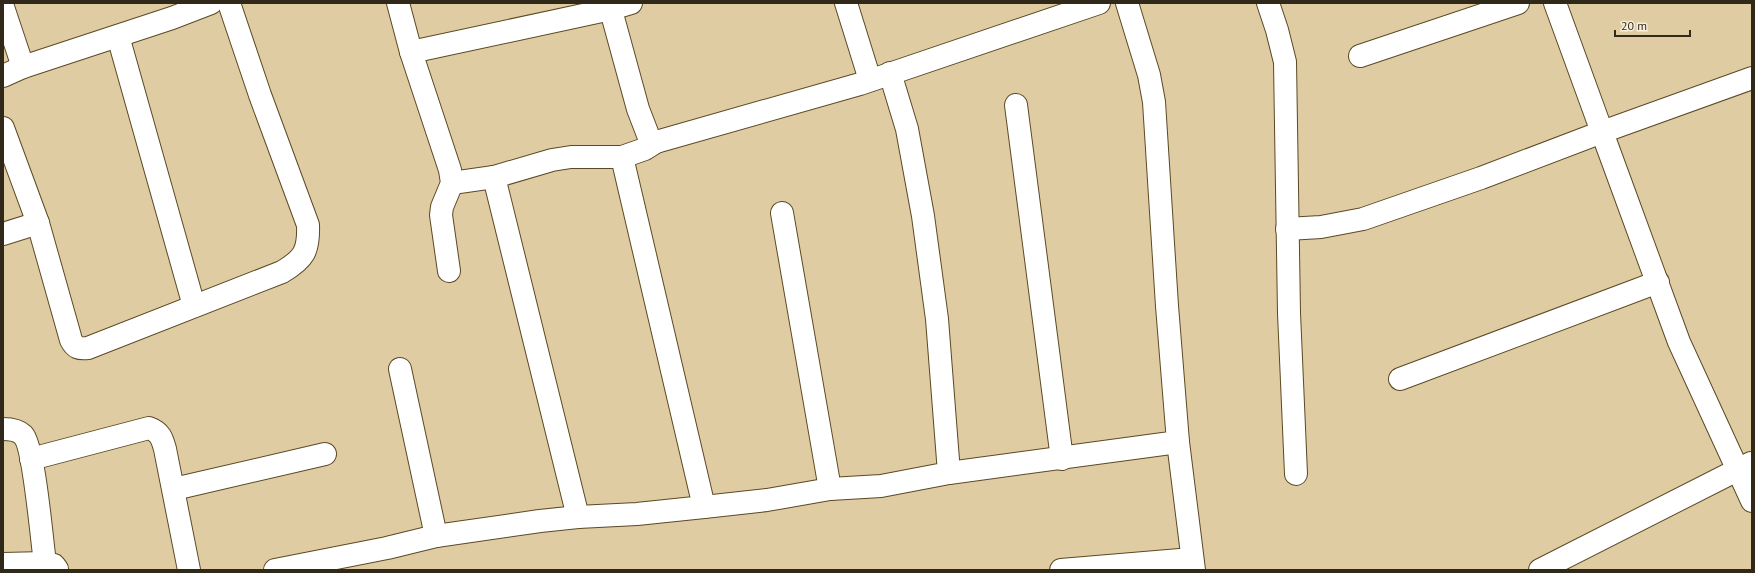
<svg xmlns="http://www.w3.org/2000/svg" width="1755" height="573" viewBox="0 0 1755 573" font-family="'PT Sans',sans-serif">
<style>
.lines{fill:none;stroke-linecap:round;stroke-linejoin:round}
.minor-casing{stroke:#5b4924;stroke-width:24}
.minor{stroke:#fff;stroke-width:22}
</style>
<rect width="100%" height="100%" fill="#e0cca3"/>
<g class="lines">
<defs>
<g id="minor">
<path d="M398 3 411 52 450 170 452 183 442 207 441 215 449 271"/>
<path d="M609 3 638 109 648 135 652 140 656 142"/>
<path d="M846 3 870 80"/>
<path d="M1268 3 1277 30 1285 62 1289 313 1296 474"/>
<path d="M3 7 23 67"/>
<path d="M118 36 194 306"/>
<path d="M411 52 611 9 631 3"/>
<path d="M1360 56 1518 3"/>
<path d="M3 76 23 67 172 18 211 3"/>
<path d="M1752 78 1602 132 1679 342 1752 501"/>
<path d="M1016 105 1062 459"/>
<path d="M3 128 38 223 71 340C75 348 79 349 88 348L282 272C304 259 309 251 308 225L260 95 229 3"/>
<path d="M494 177 578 517"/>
<path d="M452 183 494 177 552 160 571 157H622L645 149 656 142 860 84 1099 3"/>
<path d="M782 213 830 489"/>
<path d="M1287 229 1321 227 1363 219 1481 178 1602 132 1555 3"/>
<path d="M3 234 38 223"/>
<path d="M400 369 436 536"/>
<path d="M1400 379 1658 282"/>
<path d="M3 429C10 429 18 430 23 435 34 446 42 542 45 563"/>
<path d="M1178 442 1194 570"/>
<path d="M31 459 149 428C160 432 162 438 165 449L189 570"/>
<path d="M949 473 1178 442 1167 306 1154 102 1149 75 1127 3"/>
<path d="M174 489 325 454"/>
<path d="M704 507 767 500 830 489 881 486 949 473 937 319 923 216 907 129 890 73"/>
<path d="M3 564 45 563 54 565 57 569"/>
<path d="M275 570 387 548 436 536 540 521 578 517 637 514 704 507 622 157"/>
<path d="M1061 570 1192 559"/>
<path d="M1540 570 1751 463"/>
</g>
</defs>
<use href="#minor" class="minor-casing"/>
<use href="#minor" class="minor"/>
</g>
<rect width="1755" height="573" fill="none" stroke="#302818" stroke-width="8"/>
<path d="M1615 30v6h75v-6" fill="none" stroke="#302818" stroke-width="2"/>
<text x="1621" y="30" font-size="12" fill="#302818" stroke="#f8eed9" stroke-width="3" paint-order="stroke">20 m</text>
</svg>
